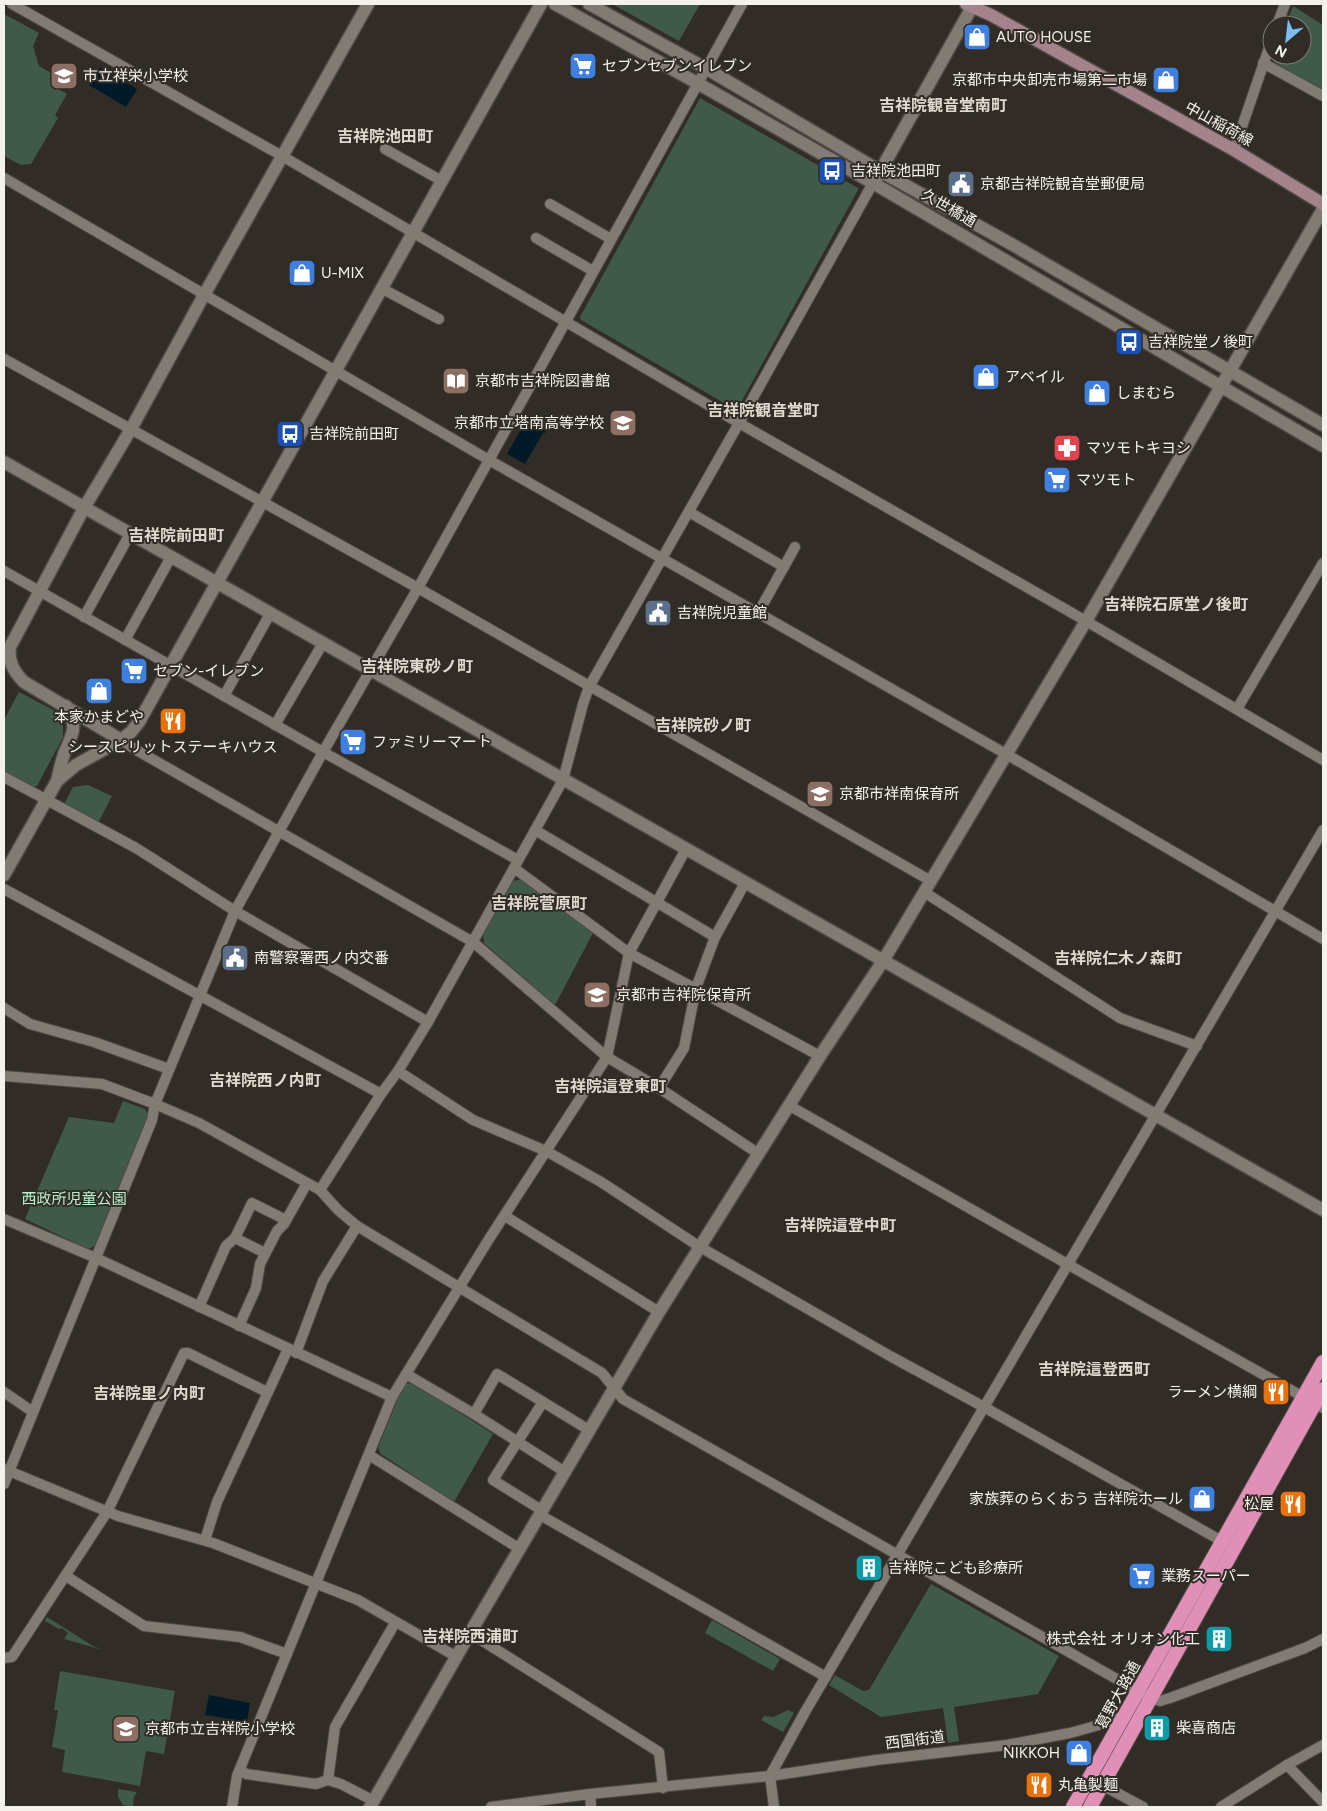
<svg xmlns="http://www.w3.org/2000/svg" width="1327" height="1811" viewBox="0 0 1327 1811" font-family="Figtree,'Noto Sans JP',sans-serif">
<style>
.green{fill:#405a4a}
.water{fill:#001a2a}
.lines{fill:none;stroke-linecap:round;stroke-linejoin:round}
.minor-casing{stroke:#4e4944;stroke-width:12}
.tertiary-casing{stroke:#4e4944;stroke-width:15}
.secondary-casing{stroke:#4e4944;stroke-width:15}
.trunk-casing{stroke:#4e4944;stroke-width:16}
.minor{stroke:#817b73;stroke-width:10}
.tertiary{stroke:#817b73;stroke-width:12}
.secondary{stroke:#a4838c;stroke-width:12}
.trunk{stroke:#e090b6;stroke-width:14}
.labels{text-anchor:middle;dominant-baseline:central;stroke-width:4;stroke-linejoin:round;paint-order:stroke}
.poi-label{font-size:15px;fill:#f5f2ed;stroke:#312c25;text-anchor:start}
.street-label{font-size:15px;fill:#f5f2ed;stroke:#312c25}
.park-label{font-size:15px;fill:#b6f0cd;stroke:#312c25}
.neighbourhood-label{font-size:16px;font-weight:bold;fill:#dfd9d0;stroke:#312c25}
</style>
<rect width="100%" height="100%" fill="#312c25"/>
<g class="green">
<path d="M612 4H700L679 41Z"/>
<path d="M1293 6 1323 25V91L1275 65 1273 60 1275 55H1302V25H1286Z"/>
<path d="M4 14 39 33 33 46 39 66 60 78 55 87 67 94 55 115 58 118 31 164 21 165 4 156Z"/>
<path d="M700 98 858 188V190L739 406 731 407 581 320 580 317Z"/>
<path d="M19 692 57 712 63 725V737L37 786 32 788 4 772V720Z"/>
<path d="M88 785 112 796 98 823 64 804 73 787Z"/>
<path d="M523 879 593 933 555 1005 484 943 483 934 513 881Z"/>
<path d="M123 1101 145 1109 148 1115 95 1246 88 1249 25 1219 69 1117 114 1123Z"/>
<path d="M413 1383 493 1434 454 1502 381 1454 378 1448 400 1393 406 1384Z"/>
<path d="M931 1584 1059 1656 1038 1694 954 1707 959 1741 948 1743 943 1708 881 1717 829 1685 835 1675 863 1691 869 1690Z"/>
<path d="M47 1617 93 1646 103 1650 64 1639 68 1633 62 1628 59 1629 45 1621Z"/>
<path d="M712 1620 780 1659 773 1671 705 1633Z"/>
<path d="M60 1671 175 1691 164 1754 146 1751 140 1786 62 1772 65 1750 52 1747 58 1710H54Z"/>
<path d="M788 1710 794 1713 783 1732 761 1720 764 1716 774 1717Z"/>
<path d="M118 1789 137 1792 134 1797 133 1807 123 1805 118 1797Z"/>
</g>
<g class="water">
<path d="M100 67 137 89 126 107 89 85Z"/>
<path d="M528 417 547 428 545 433H543L525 464 507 454Z"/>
<path d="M209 1695 250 1703 247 1722 205 1715Z"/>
</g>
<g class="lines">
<defs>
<g id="minor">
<path d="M12 4 282 156 739 423 1086 621 1323 760"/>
<path d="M1277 25 1285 4"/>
<path d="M1263 63 1323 96"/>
<path d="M385 149 442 181"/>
<path d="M1234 150 1272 39"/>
<path d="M4 178 489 460 1006 754 1323 939"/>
<path d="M550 204 611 239"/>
<path d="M536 238 593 271"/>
<path d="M381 288 439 319"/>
<path d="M4 359 418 588 931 881"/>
<path d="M689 512 784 567"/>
<path d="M4 571 323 752 518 860"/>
<path d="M758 613 795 547"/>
<path d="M84 617 130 534"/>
<path d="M125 640 171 557"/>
<path d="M224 696 270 614"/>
<path d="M1237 709 1323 563"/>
<path d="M275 725 323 643"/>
<path d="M121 740 138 751 473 942 607 1057 659 1088 759 1154"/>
<path d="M4 777 136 848 235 911 428 1022"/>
<path d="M535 830 715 937"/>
<path d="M514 868 629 953 820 1056"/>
<path d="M4 889 381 1094"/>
<path d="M924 892 1120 1018 1197 1046"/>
<path d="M4 1008 30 1024 94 1042 169 1069"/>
<path d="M398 1071 473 1120 546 1151 601 1182 700 1247 890 1356 984 1407 1227 1544"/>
<path d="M4 1076 102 1084 155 1104 199 1123 320 1190 338 1210 357 1226 602 1373 623 1399 1150 1698 1160 1701 1170 1698 1305 1648 1323 1639"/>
<path d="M659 1088 684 1048 696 988 715 937 745 883"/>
<path d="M790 1106 1141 1306 1323 1408"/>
<path d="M320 1190 381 1094 398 1071 428 1022 563 780 583 704 589 687 739 423 873 183"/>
<path d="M505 1216 659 1312"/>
<path d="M4 1219 96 1258 392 1397"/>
<path d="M265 1253 235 1238 252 1203 286 1220"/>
<path d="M199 1307 226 1246 235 1238"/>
<path d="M239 1326 256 1288 260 1264 277 1231 284 1224 307 1183"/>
<path d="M296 1353 323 1281 357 1226"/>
<path d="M406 1374 474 1414 565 1472"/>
<path d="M4 1392 33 1412"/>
<path d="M474 1414 497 1374 589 1430"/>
<path d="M369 1455 520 1549"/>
<path d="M4 1469 118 1516 213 1543 358 1600 457 1657"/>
<path d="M4 1484 152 1120 155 1104 235 911 323 752 418 588 742 4"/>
<path d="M543 1511 493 1480 543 1402"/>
<path d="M540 1515 826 1677"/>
<path d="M205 1540 217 1502 288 1349"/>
<path d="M66 1576 144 1626 240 1637 287 1654"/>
<path d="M470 1633 659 1752 663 1788"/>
<path d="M4 1658 12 1657 107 1512 184 1353H188L267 1392"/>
<path d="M1287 1765 1323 1802"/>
<path d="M240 1769 246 1774 316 1784 328 1780 341 1784 374 1801"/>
<path d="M328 1780 335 1727 395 1623"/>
<path d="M1102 1785 1143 1807"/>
<path d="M590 1794 591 1807"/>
<path d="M232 1807 237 1776 392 1397 489 1239 607 1057 629 953 686 849"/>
<path d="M491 1807 590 1794 770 1776 876 1760 1007 1745 1070 1733 1110 1722 1125 1716"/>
<path d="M774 1807 770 1776 805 1712 1323 830"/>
<path d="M1221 1807 1287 1765 1323 1745"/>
</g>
<g id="tertiary">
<path d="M555 4 699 84 873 183 1323 446"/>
<path d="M589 4 707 69 880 171 1013 245 1323 425"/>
<path d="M877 177 972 7"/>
<path d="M4 462 1323 1210"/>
<path d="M121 740 24 682C14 672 8 662 10 647L84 508 131 429 204 295 368 4"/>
<path d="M57 781C59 772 61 763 64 754 72 734 79 728 66 706"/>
<path d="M4 875 57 781 76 765 121 740 131 732 139 722 541 4"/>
<path d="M370 1807 470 1633 659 1312 820 1056 883 961 1086 621 1323 209"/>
</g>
<path id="secondary" d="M966 4 991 15 1234 150 1323 204"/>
<g id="trunk">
<path d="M1073 1807 1323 1362"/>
<path d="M1090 1807 1323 1389"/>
</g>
</defs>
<use href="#minor" class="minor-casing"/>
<use href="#tertiary" class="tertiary-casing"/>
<use href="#secondary" class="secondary-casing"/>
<use href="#trunk" class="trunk-casing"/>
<use href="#minor" class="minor"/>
<use href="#tertiary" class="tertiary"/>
<use href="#secondary" class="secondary"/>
<use href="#trunk" class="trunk"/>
</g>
<defs>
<symbol id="shop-square" viewBox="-11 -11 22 22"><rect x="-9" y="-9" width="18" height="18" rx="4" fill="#3f7fe0" stroke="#312c25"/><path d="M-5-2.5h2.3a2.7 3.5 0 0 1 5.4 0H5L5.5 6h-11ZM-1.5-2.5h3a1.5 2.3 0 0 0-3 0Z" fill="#fff"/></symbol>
<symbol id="supermarket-square" viewBox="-11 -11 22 22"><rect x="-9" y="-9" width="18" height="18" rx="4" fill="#3f7fe0" stroke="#312c25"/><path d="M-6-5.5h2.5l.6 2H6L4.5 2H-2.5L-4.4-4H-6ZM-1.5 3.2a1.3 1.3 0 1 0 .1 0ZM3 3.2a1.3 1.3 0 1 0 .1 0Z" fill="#fff"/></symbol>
<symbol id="school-square" viewBox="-11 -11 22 22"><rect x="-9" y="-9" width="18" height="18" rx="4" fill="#8d6e63" stroke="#312c25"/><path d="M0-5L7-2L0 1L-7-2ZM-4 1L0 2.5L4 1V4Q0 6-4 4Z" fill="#fff"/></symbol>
<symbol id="bus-square" viewBox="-11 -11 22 22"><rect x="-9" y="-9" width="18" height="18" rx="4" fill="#1a4fb4" stroke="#312c25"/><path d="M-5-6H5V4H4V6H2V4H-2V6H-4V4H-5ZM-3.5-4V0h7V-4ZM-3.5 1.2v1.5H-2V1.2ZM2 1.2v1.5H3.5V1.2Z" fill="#fff"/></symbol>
<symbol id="civic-square" viewBox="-11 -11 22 22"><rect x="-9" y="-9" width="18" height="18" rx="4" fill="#5c6f8a" stroke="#312c25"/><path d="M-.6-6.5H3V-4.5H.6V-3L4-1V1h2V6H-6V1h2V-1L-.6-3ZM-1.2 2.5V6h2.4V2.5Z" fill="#fff"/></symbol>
<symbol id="library-square" viewBox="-11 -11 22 22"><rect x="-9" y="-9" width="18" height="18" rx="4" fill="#8d6e63" stroke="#312c25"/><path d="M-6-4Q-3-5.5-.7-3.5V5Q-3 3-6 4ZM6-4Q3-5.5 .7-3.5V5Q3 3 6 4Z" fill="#fff"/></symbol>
<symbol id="pharmacy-square" viewBox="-11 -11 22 22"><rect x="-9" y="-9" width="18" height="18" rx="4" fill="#e0444e" stroke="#312c25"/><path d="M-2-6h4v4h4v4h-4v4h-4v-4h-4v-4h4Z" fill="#fff"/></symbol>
<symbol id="restaurant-square" viewBox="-11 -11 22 22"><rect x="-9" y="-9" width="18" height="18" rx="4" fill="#e8710a" stroke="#312c25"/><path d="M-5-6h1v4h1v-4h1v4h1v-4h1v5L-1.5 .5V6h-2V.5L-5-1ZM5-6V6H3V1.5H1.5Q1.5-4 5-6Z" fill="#fff"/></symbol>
<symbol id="building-square" viewBox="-11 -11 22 22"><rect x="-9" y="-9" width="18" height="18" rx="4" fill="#0f9aa8" stroke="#312c25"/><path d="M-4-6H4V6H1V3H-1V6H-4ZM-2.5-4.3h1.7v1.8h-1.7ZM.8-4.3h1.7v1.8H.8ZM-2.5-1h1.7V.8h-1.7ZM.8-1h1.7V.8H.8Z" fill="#fff"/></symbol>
</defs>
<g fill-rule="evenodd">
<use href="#shop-square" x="961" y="21" width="32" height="32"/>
<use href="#supermarket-square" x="567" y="50" width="32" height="32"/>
<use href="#school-square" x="48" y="60" width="32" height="32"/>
<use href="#shop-square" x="1150" y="64" width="32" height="32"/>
<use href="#bus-square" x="816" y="155" width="32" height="32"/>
<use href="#civic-square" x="945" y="168" width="32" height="32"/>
<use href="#shop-square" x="286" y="257" width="32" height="32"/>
<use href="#bus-square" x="1113" y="326" width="32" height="32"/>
<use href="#shop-square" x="970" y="361" width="32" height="32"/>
<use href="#library-square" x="440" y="365" width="32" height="32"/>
<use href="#shop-square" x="1081" y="377" width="32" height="32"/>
<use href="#school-square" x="607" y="407" width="32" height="32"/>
<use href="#bus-square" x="274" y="418" width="32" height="32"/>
<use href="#pharmacy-square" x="1051" y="432" width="32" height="32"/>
<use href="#supermarket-square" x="1041" y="464" width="32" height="32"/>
<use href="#civic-square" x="642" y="597" width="32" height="32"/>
<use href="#supermarket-square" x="118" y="655" width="32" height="32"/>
<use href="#shop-square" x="83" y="675" width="32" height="32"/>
<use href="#restaurant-square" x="157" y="705" width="32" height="32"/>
<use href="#supermarket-square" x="337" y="726" width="32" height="32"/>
<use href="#school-square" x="804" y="778" width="32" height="32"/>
<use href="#civic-square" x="219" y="942" width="32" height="32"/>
<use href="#school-square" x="581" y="979" width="32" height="32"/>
<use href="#restaurant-square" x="1260" y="1376" width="32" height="32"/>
<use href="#shop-square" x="1186" y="1483" width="32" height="32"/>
<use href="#restaurant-square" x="1277" y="1488" width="32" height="32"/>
<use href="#building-square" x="853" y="1552" width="32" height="32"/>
<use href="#supermarket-square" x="1126" y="1560" width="32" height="32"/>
<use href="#building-square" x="1203" y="1623" width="32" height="32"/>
<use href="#building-square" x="1141" y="1712" width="32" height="32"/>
<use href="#school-square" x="110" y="1713" width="32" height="32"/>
<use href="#shop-square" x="1063" y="1737" width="32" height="32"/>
<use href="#restaurant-square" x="1023" y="1769" width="32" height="32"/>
</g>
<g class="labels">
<g class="poi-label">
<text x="996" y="37">AUTO HOUSE</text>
<text x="602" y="66">セブンセブンイレブン</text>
<text x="83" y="76">市立祥栄小学校</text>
<text x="1147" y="80" text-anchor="end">京都市中央卸売市場第二市場</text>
<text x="851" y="171">吉祥院池田町</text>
<text x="980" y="184">京都吉祥院観音堂郵便局</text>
<text x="321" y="273">U-MIX</text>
<text x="1148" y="342">吉祥院堂ノ後町</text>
<text x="1005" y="377">アベイル</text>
<text x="475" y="381">京都市吉祥院図書館</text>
<text x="1116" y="393">しまむら</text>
<text x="604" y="423" text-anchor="end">京都市立塔南高等学校</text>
<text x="309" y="434">吉祥院前田町</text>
<text x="1086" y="448">マツモトキヨシ</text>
<text x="1076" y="480">マツモト</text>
<text x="677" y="613">吉祥院児童館</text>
<text x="153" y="671">セブン-イレブン</text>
<text x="99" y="717" text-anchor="middle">本家かまどや</text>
<text x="372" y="742">ファミリーマート</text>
<text x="173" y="747" text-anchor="middle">シースピリットステーキハウス</text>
<text x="839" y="794">京都市祥南保育所</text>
<text x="254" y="958">南警察署西ノ内交番</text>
<text x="616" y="995">京都市吉祥院保育所</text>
<text x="1257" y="1392" text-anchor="end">ラーメン横綱</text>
<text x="1183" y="1499" text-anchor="end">家族葬のらくおう 吉祥院ホール</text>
<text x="1274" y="1504" text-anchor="end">松屋</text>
<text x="888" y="1568">吉祥院こども診療所</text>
<text x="1161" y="1576">業務スーパー</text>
<text x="1200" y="1639" text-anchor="end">株式会社 オリオン化工</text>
<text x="1176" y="1728">柴喜商店</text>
<text x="145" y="1729">京都市立吉祥院小学校</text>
<text x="1060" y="1753" text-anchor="end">NIKKOH</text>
<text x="1058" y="1785">丸亀製麺</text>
</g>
<g class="street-label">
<text transform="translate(1219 124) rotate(29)">中山稲荷線</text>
<text transform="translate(949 208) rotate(30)">久世橋通</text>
<text transform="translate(1118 1695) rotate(-61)">葛野大路通</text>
<text transform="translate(915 1740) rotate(-7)">西国街道</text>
</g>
<g class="park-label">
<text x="74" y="1199">西政所児童公園</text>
</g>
<g class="neighbourhood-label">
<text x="943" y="105">吉祥院観音堂南町</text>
<text x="385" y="136">吉祥院池田町</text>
<text x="763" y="410">吉祥院観音堂町</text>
<text x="176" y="535">吉祥院前田町</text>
<text x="1176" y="604">吉祥院石原堂ノ後町</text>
<text x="417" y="666">吉祥院東砂ノ町</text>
<text x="703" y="725">吉祥院砂ノ町</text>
<text x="539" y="903">吉祥院菅原町</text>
<text x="1118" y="958">吉祥院仁木ノ森町</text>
<text x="265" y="1080">吉祥院西ノ内町</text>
<text x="610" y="1086">吉祥院這登東町</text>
<text x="840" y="1225">吉祥院這登中町</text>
<text x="1094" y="1369">吉祥院這登西町</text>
<text x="149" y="1393">吉祥院里ノ内町</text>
<text x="470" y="1636">吉祥院西浦町</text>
</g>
</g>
<rect width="1327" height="1811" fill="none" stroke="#f5f2ed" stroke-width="10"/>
<g transform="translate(1287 40) rotate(208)"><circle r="24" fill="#312c25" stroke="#7f7b75"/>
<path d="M0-4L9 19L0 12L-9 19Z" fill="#7bbef8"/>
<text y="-8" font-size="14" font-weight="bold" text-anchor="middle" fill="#f5f2ed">N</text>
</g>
</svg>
